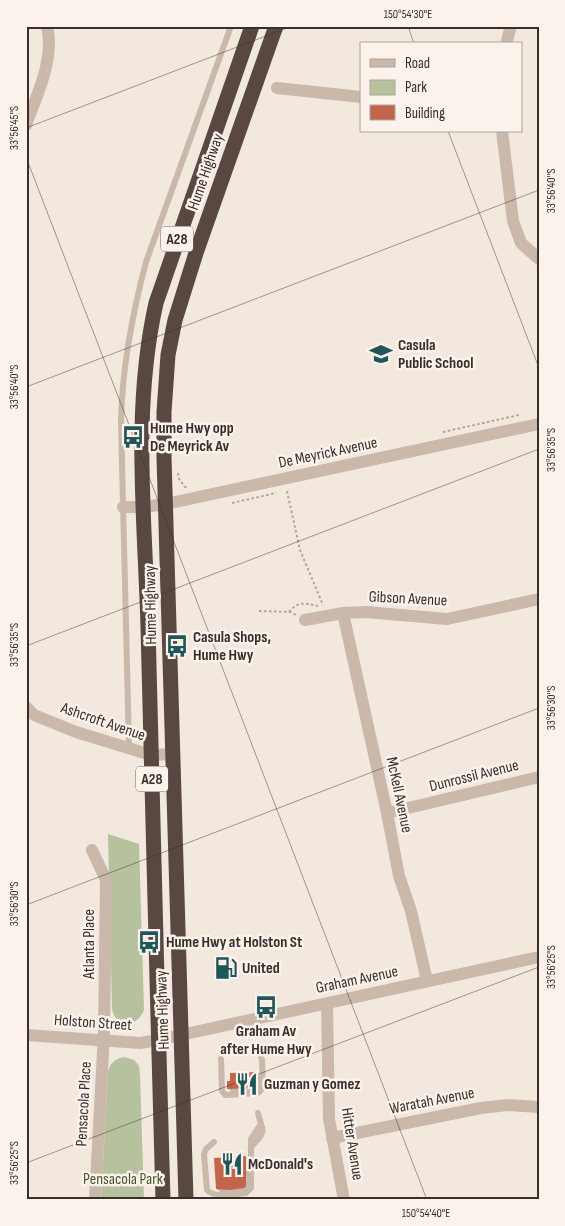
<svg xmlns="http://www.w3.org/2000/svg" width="565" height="1226" viewBox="0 0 565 1226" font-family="'Sofia Sans Condensed',sans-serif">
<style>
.green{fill:#b6c19e}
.shadow{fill:#0003}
.building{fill:#c3654c}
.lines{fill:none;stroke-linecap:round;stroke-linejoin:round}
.path{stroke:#b6a294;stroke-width:2;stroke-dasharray:2.5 2.5;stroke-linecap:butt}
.lane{stroke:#cab8aa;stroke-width:6}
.street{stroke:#cab8aa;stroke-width:12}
.highway{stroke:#584841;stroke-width:15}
.ticks{fill:none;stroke:#382e2a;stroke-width:1;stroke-opacity:0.45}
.labels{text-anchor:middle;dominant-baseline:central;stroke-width:5;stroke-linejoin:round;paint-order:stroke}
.shield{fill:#faf2eb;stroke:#726964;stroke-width:1}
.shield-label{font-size:15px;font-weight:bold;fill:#382e2a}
.street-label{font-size:16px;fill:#382e2a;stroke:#faf2eb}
.poi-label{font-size:16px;font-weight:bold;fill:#382e2a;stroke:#faf2eb;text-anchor:start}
.park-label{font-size:16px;fill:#48562e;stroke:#faf2eb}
.neatline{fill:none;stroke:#382e2a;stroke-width:2}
.ticks-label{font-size:12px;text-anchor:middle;fill:#382e2a}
</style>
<rect width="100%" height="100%" fill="#f2e8de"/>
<g class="green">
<path d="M108 834 139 844 144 1010C137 1028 116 1029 112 1009Z"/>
<path d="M124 1057 134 1060 139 1066 140 1074 144 1200H101L108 1071C111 1062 115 1059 124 1057Z"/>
</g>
<g class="shadow">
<path d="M257 1073 261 1077V1090L232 1093 229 1089 228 1082Z"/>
<path d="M246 1157 249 1161 248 1192 221 1193 217 1189Z"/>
</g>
<g class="building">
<path d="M257 1072 258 1086 256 1088 227 1089V1081H230V1073Z"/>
<path d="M246 1156V1186L244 1188 230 1190 216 1189 214 1158Z"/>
</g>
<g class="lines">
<g class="path">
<path d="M443 432 519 415"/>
<path d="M178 473 179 479 185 487H187"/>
<path d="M287 491 300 550 323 605"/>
<path d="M232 503 276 493"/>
<path d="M259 611 291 612 296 615"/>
<path d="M289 612C298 601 305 603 318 606"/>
</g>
<g class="lane">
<path d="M129 747 121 422C122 367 132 315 146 262L231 26"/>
<path d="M221 1059 222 1091 225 1095 258 1093 263 1088 262 1060 259 1049"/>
<path d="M214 1142 206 1149 204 1154 207 1190C216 1199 234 1194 246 1193L251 1188V1139L261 1124 258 1113"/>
<path d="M251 1147C257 1140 266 1134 261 1124"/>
</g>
<g class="street">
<path d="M506 44 511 26"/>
<path d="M277 88 361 97"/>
<path d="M26 125C37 94 55 59 47 26"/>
<path d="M502 131 513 221 521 243 539 259"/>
<path d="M123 507H143L166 504 539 424"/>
<path d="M343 613 387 813 399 876 411 911 427 981"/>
<path d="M305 620 343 613 366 612 447 619 539 599"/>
<path d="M26 707 34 715 76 732 151 755 174 754"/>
<path d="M387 813 539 777"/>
<path d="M92 850 106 880 104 1033 95 1200"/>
<path d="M327 1004 329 1119 344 1200"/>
<path d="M26 1035 140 1043 158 1040 539 957"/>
<path d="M332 1138 481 1108 508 1105 539 1107"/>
</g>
<g class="highway">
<path d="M163 1200C158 1009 152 818 148 627 145 519 132 410 156 303L252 26"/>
<path d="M186 1200 164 457V412L168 355 175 320 196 253 276 26"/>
</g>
</g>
<path class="ticks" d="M408 26 414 44M26 128 292 26M448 131 539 368M26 157 427 1200M26 387 539 190M26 646 539 449M26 905 539 708M26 1163 539 967"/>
<defs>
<symbol id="school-bare" viewBox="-9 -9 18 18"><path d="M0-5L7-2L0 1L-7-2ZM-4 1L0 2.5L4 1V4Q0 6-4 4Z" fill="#205659" stroke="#faf2eb" stroke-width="2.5" paint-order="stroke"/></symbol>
<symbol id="bus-bare" viewBox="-9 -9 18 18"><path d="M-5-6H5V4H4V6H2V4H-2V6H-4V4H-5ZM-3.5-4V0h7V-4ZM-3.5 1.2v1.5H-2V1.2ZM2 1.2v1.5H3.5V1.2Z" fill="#205659" stroke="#faf2eb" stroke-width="2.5" paint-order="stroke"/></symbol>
<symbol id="fuel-bare" viewBox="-9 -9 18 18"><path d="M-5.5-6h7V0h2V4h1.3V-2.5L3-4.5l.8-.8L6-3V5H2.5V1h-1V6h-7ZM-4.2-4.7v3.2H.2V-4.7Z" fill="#205659" stroke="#faf2eb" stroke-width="2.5" paint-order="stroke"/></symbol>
<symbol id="restaurant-bare" viewBox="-9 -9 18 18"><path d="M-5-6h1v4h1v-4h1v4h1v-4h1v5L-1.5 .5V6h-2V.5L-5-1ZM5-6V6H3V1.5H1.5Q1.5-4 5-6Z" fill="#205659" stroke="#faf2eb" stroke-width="2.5" paint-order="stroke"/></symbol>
</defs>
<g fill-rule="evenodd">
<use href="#school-bare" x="365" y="338" width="32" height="32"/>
<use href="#bus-bare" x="117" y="421" width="32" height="32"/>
<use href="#bus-bare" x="161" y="630" width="32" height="32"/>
<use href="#bus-bare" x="133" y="926" width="32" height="32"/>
<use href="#fuel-bare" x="210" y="952" width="32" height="32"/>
<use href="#bus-bare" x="250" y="991" width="32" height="32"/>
<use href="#restaurant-bare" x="231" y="1068" width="32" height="32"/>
<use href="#restaurant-bare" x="216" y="1148" width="32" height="32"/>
</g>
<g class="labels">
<g class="shield">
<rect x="161" y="226.5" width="32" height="25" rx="4"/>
<rect x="136" y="766.5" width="32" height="25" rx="4"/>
</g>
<g class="shield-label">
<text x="177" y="239">A28</text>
<text x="152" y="779">A28</text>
</g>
<g class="street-label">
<text transform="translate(206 172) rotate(-71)">Hume Highway</text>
<text transform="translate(328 453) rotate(-12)">De Meyrick Avenue</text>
<text transform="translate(408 599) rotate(3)">Gibson Avenue</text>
<text transform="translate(151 605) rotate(-91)">Hume Highway</text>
<text transform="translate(103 722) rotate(19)">Ashcroft Avenue</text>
<text transform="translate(474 776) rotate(-14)">Dunrossil Avenue</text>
<text transform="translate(399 795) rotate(78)">McKell Avenue</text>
<text transform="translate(89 944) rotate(-90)">Atlanta Place</text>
<text transform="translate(357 980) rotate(-12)">Graham Avenue</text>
<text transform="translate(163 1010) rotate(-92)">Hume Highway</text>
<text transform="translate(93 1023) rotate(4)">Holston Street</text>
<text transform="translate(432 1101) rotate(-11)">Waratah Avenue</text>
<text transform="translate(84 1104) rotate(-87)">Pensacola Place</text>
<text transform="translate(352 1144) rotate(81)">Hitter Avenue</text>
</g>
<g class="poi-label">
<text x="398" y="345">Casula<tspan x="398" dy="18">Public School</tspan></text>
<text x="150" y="428">Hume Hwy opp<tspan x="150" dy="18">De Meyrick Av</tspan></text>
<text x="193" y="637">Casula Shops,<tspan x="193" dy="18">Hume Hwy</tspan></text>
<text x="166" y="942">Hume Hwy at Holston St</text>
<text x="242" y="968">United</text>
<text x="266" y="1031" text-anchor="middle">Graham Av<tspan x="266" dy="18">after Hume Hwy</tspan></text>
<text x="264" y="1084">Guzman y Gomez</text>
<text x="248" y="1164">McDonald's</text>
</g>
<g class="park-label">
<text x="123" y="1179">Pensacola Park</text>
</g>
</g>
<rect width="565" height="1226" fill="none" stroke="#faf2eb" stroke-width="55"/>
<rect x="360" y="42" width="162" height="90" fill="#faf2eb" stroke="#aca49e"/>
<rect x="370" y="59" width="25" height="8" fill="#cab8aa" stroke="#aca49e"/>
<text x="405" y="68" font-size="15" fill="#382e2a">Road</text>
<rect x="370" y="80" width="25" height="15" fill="#b6c19e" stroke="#aca49e"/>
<text x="405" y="92" font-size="15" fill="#382e2a">Park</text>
<rect x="370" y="105" width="25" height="15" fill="#c3654c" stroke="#aca49e"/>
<text x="405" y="118" font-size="15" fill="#382e2a">Building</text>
<rect x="28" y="28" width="510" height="1170" class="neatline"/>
<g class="ticks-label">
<text x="408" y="18">150°54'30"E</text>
<text transform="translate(14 128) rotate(-90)" y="4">33°56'45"S</text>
<text transform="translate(551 191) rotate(-90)" y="4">33°56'40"S</text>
<text transform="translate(14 387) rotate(-90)" y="4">33°56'40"S</text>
<text transform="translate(551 450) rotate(-90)" y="4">33°56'35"S</text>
<text transform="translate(14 645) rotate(-90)" y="4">33°56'35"S</text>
<text transform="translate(551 708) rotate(-90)" y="4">33°56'30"S</text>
<text transform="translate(14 904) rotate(-90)" y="4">33°56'30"S</text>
<text transform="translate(551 967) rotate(-90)" y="4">33°56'25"S</text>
<text transform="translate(14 1163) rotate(-90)" y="4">33°56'25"S</text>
<text x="426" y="1217">150°54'40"E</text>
</g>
</svg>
